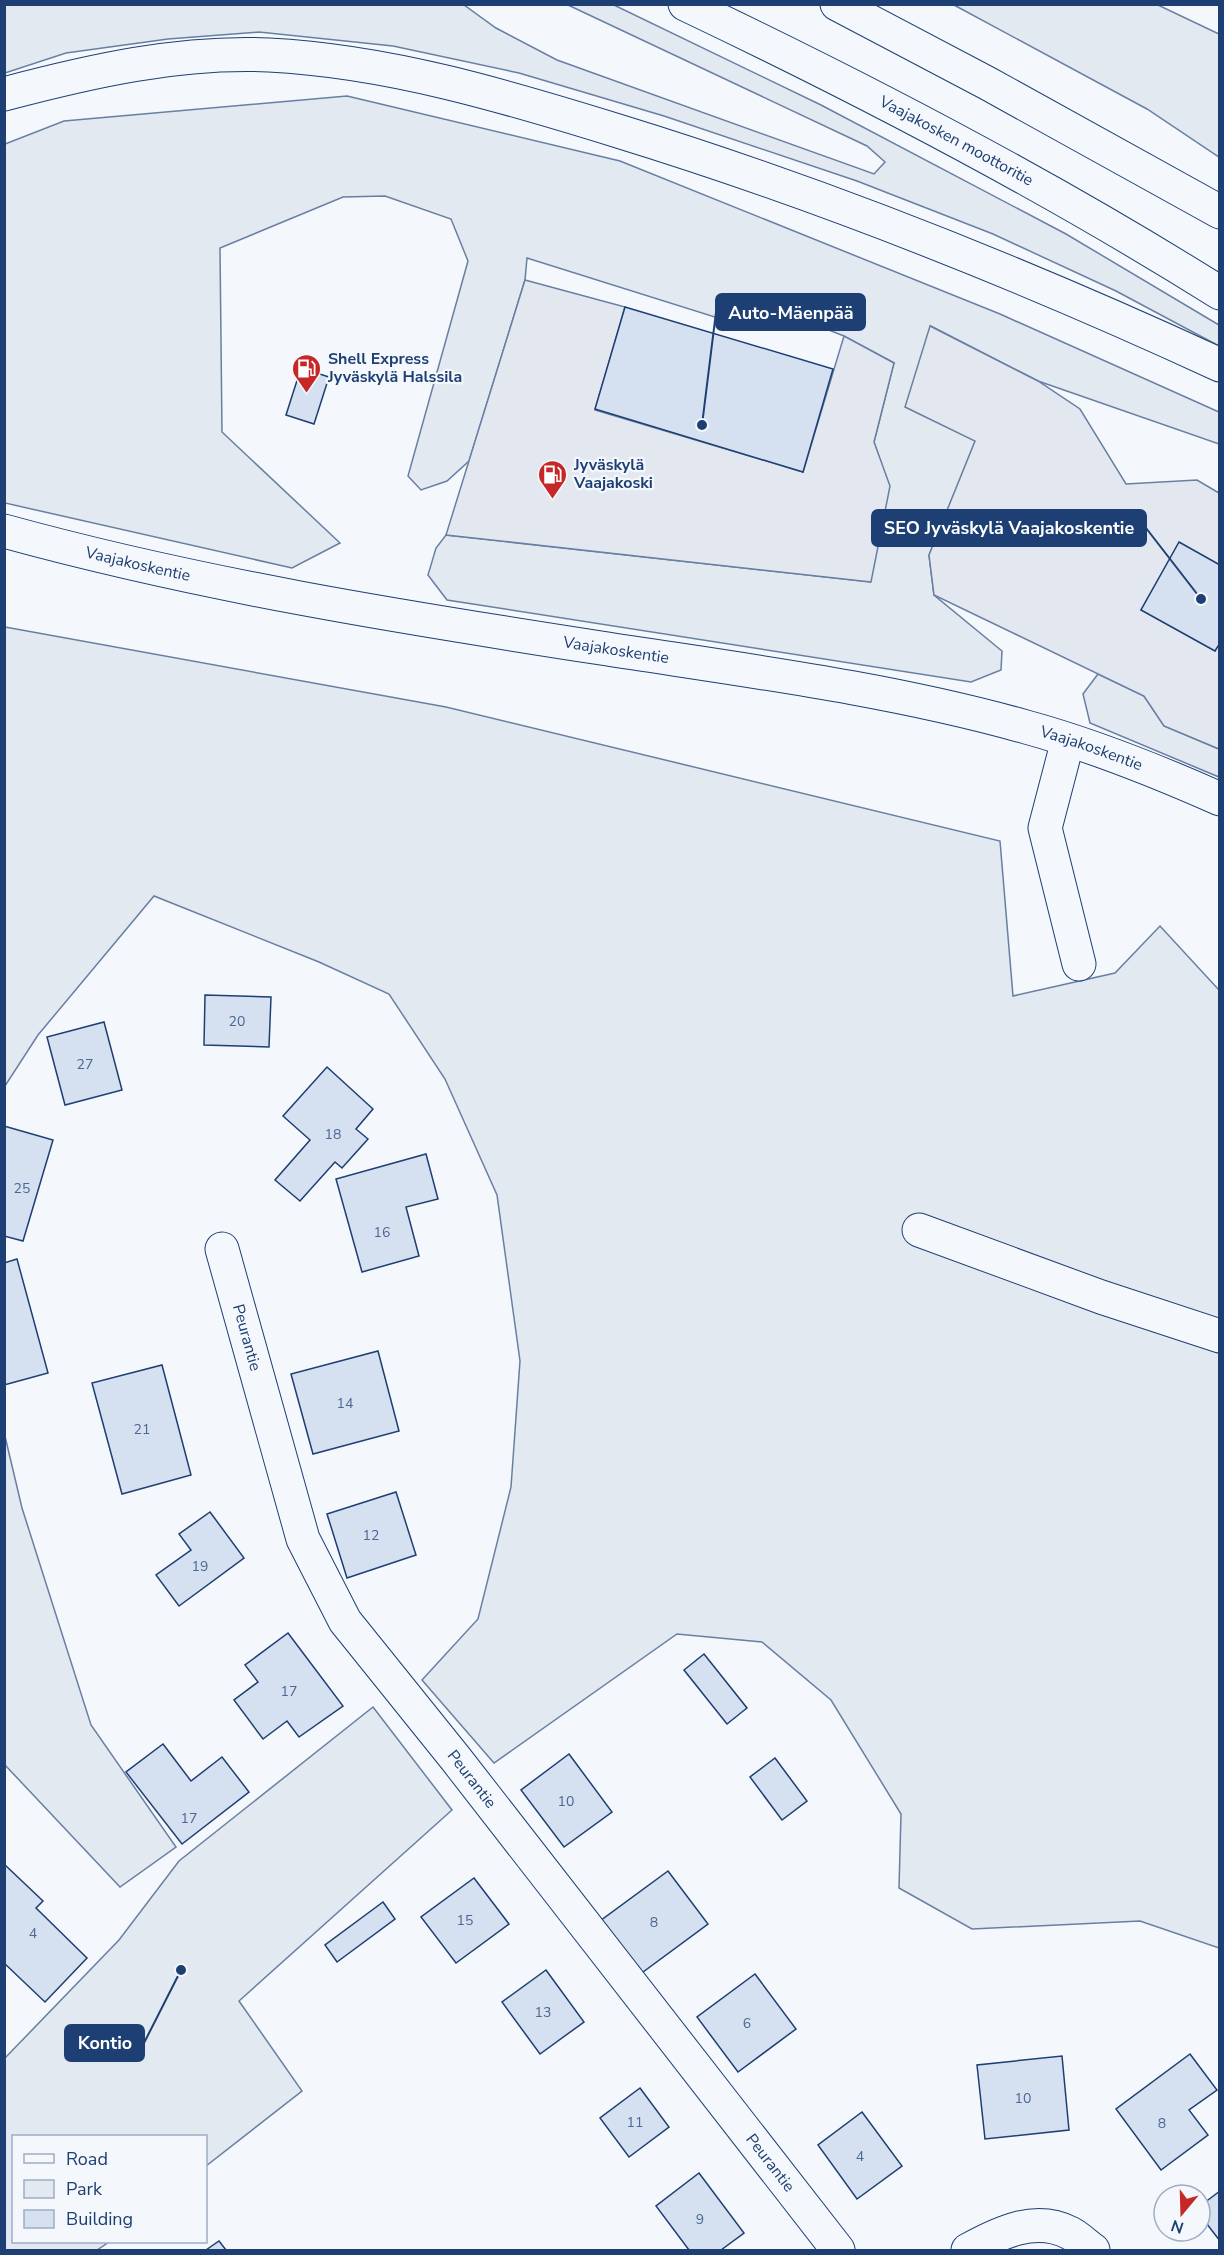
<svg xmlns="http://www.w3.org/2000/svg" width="1224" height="2255" viewBox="0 0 1224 2255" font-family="'Nunito Sans',sans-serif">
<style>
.green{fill:#e3e9f0;stroke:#687fa3;stroke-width:1.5}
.parking{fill:#e3e8f0;stroke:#687fa3;stroke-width:1.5}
.building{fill:#d5e0f0;stroke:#1d3f73;stroke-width:1.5}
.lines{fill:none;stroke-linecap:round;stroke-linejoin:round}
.minor-casing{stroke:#1d3f73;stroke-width:35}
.major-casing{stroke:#1d3f73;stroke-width:35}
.highway-casing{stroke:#1d3f73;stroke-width:35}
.minor{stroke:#f4f7fb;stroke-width:33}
.major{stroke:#f4f7fb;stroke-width:33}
.highway{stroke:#f4f7fb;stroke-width:33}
.labels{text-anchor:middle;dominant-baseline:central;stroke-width:4.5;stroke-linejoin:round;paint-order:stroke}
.number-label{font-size:14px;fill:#4b6792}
.street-label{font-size:16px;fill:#1d3f73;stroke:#f4f7fb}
.poi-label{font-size:16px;font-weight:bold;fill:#1d3f73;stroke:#f4f7fb;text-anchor:start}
.leader{fill:none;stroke:#1d3f73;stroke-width:2}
.callout-dot{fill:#1d3f73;stroke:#f4f7fb;stroke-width:2}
.callout{fill:#1d3f73;stroke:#1d3f73;stroke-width:2}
.callout-label{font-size:18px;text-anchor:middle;font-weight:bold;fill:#fff}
</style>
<rect width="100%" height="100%" fill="#f4f7fb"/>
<g class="green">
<path d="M5 4 464 5 496 28 557 60 874 174 885 162 867 146 568 5H614L821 105 1066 234 1219 325V346L1116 291 993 234 857 181 664 116 519 73 393 46 259 32 168 39 66 53 5 73Z"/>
<path d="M954 5H1158L1219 34V157L1147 109Z"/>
<path d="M347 96 620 161 1000 314 1219 412V444L1038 381 931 326 976 440 929 555 934 595 1002 651 1001 670 971 682 447 600 428 575 436 548 446 535 870 582 889 486 874 442 894 363 844 336 745 297 721 319 527 258 525 280 469 461 447 481 421 490 408 476 468 261 451 219 385 196 343 197 220 248 222 432 340 543 292 568 5 503V144L64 121Z"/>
<path d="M5 627 446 707 1000 841 1013 996 1115 973 1160 926 1219 990V1948L1140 1921 972 1929 899 1888 901 1814 831 1700 762 1642 677 1634 494 1763 422 1680 478 1619 511 1487 520 1361 497 1195 445 1079 389 994 319 962 154 896 38 1035 5 1086Z"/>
<path d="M1098 674 1144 696 1164 726 1219 749V777L1090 723 1083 694Z"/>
<path d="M4 1432 22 1508 91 1725 176 1847 120 1887 5 1765Z"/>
<path d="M373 1707 452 1810 239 2001 302 2091 206 2166V2136H14V2242H109L97 2250H5V2058L119 1940 179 1861Z"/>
</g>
<g class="parking">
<path d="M525 280 625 307 595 410 803 472 844 336 894 363 874 442 890 486 871 582 446 535Z"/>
<path d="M930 326 1038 381 1080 409 1126 484 1197 480 1219 493V565L1179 543 1141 610 1215 651 1219 643V749L1164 726 1144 696 934 595 929 555 975 441 905 407Z"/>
</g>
<g class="building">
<path d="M625 307 833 369 803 472 595 409Z"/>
<path d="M301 368 329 377 314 424 286 415Z"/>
<path d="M1179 542 1220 565V643L1215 651 1141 610Z"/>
<path d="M205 995 271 997 269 1047 204 1045Z"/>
<path d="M104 1022 122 1090 65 1105 47 1037Z"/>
<path d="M327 1067 373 1109 356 1129 368 1139 342 1168 335 1162 300 1201 275 1180 310 1140 283 1116Z"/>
<path d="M4 1126 53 1140 23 1241 4 1236Z"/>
<path d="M426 1154 438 1199 406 1207 419 1256 362 1272 336 1179Z"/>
<path d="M17 1259 48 1373 4 1385V1263Z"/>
<path d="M378 1351 399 1431 313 1454 291 1374Z"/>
<path d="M162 1365 191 1475 122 1494 92 1383Z"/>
<path d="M396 1492 416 1555 347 1578 327 1514Z"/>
<path d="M210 1512 244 1558 179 1606 156 1575 191 1550 179 1534Z"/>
<path d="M288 1633 343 1706 299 1737 287 1721 263 1739 234 1700 258 1682 245 1665Z"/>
<path d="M704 1654 747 1708 727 1724 684 1670Z"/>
<path d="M163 1744 191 1781 222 1757 249 1792 182 1844 126 1772Z"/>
<path d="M569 1754 612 1812 564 1847 521 1790Z"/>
<path d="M775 1758 807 1801 782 1820 750 1777Z"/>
<path d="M4 1864 43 1901 36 1908 87 1958 45 2002 4 1963Z"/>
<path d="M668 1871 708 1924 639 1975 600 1921Z"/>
<path d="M474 1878 509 1924 456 1963 421 1917Z"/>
<path d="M383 1902 395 1919 337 1962 325 1945Z"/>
<path d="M546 1970 584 2022 540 2054 502 2002Z"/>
<path d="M755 1974 796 2029 738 2072 697 2017Z"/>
<path d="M1190 2054 1217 2090 1189 2110 1208 2135 1161 2170 1116 2109Z"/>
<path d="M1062 2056 1069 2130 985 2139 977 2065Z"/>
<path d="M640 2088 669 2127 629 2157 600 2118Z"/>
<path d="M862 2112 902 2166 857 2199 818 2145Z"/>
<path d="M699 2173 744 2233 721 2250H689L656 2206Z"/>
<path d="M1220 2191V2241L1200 2215V2206Z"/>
<path d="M219 2241 226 2250H206Z"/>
</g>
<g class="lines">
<defs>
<g id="minor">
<path d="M1068 740 1045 828 1079 964"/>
<path d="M919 1230 1101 1297 1220 1336"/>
<path id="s1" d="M222 1249 303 1539 345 1621 456 1759 838 2250"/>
<path d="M968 2250C999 2233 1035 2215 1070 2233 1078 2237 1086 2245 1093 2250"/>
</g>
<g id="major">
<path id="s2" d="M4 531C200 585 400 617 601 648 742 670 888 688 1026 727 1092 745 1157 771 1220 799"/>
</g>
<g id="highway">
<path id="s3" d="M685 4C868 91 1048 185 1220 293"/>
<path d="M837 4 987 83 1220 212"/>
<path d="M4 94C91 71 179 51 269 55 388 61 505 96 618 131 823 194 1025 275 1220 365"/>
</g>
</defs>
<use href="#minor" class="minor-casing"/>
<use href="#major" class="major-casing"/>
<use href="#highway" class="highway-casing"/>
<use href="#minor" class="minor"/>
<use href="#major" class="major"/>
<use href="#highway" class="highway"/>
</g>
<defs>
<symbol id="fuel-pin" viewBox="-11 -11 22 30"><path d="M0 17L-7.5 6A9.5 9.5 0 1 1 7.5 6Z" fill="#c62828" stroke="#f4f7fb"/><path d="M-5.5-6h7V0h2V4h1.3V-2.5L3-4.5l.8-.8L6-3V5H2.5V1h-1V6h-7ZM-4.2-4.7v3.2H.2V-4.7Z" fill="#fff"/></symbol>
</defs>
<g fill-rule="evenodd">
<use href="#fuel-pin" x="290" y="352" width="33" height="45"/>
<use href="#fuel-pin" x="536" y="458" width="33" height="45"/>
</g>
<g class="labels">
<g class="number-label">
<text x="237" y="1021">20</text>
<text x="85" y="1064">27</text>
<text x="333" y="1134">18</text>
<text x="22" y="1188">25</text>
<text x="382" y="1232">16</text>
<text x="345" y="1403">14</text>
<text x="142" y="1429">21</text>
<text x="371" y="1535">12</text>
<text x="200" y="1566">19</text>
<text x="289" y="1691">17</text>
<text x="566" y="1801">10</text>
<text x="189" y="1818">17</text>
<text x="465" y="1920">15</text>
<text x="654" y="1922">8</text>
<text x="33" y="1933">4</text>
<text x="543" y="2012">13</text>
<text x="747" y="2023">6</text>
<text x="1023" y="2098">10</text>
<text x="635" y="2122">11</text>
<text x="1162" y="2123">8</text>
<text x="860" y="2156">4</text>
<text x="700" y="2219">9</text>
</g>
<g class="street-label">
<text stroke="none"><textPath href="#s3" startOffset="304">Vaajakosken moottoritie</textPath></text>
<text stroke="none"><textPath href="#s2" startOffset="138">Vaajakoskentie</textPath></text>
<text stroke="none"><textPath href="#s2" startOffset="624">Vaajakoskentie</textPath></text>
<text stroke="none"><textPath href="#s2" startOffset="1110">Vaajakoskentie</textPath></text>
<text stroke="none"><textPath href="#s1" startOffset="92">Peurantie</textPath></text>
<text stroke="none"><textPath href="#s1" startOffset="596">Peurantie</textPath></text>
<text stroke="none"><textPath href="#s1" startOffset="1082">Peurantie</textPath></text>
</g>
<g class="poi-label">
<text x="328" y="359">Shell Express<tspan x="328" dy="18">Jyväskylä Halssila</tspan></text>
<text x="574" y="465">Jyväskylä<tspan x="574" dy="18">Vaajakoski</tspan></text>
</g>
</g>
<path class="leader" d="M702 425L716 312M1201 599L1146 528M181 1970L144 2043"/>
<g class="callout-dot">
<circle cx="702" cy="425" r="6"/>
<circle cx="1201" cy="599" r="6"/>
<circle cx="181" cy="1970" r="6"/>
</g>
<g class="callout">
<rect x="716" y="294" width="149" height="36" rx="6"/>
<rect x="872" y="510" width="274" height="36" rx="6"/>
<rect x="65" y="2025" width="79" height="36" rx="6"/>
</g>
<g class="callout-label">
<text x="791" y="319">Auto-Mäenpää</text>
<text x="1009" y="534">SEO Jyväskylä Vaajakoskentie</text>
<text x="105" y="2049">Kontio</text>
</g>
<rect width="1224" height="2255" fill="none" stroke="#1d3f73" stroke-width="12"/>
<rect x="12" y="2135" width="195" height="108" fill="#f4f7fb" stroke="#9eadc5" stroke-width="1.5"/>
<rect x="24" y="2154" width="30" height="9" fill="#f4f7fb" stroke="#9eadc5" stroke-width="1.5"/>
<text x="66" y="2165" font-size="18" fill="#1d3f73">Road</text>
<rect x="24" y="2180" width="30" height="18" fill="#e3e9f0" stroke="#9eadc5" stroke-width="1.5"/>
<text x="66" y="2195" font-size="18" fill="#1d3f73">Park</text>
<rect x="24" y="2210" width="30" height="18" fill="#d5e0f0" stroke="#9eadc5" stroke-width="1.5"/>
<text x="66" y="2225" font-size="18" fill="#1d3f73">Building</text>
<g transform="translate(1182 2213) rotate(199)"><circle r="28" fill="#f4f7fb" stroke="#9eadc5" stroke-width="1.5"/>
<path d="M0-4.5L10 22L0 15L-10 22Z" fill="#c62828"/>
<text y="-9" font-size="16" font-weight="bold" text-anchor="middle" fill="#1d3f73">N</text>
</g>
</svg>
